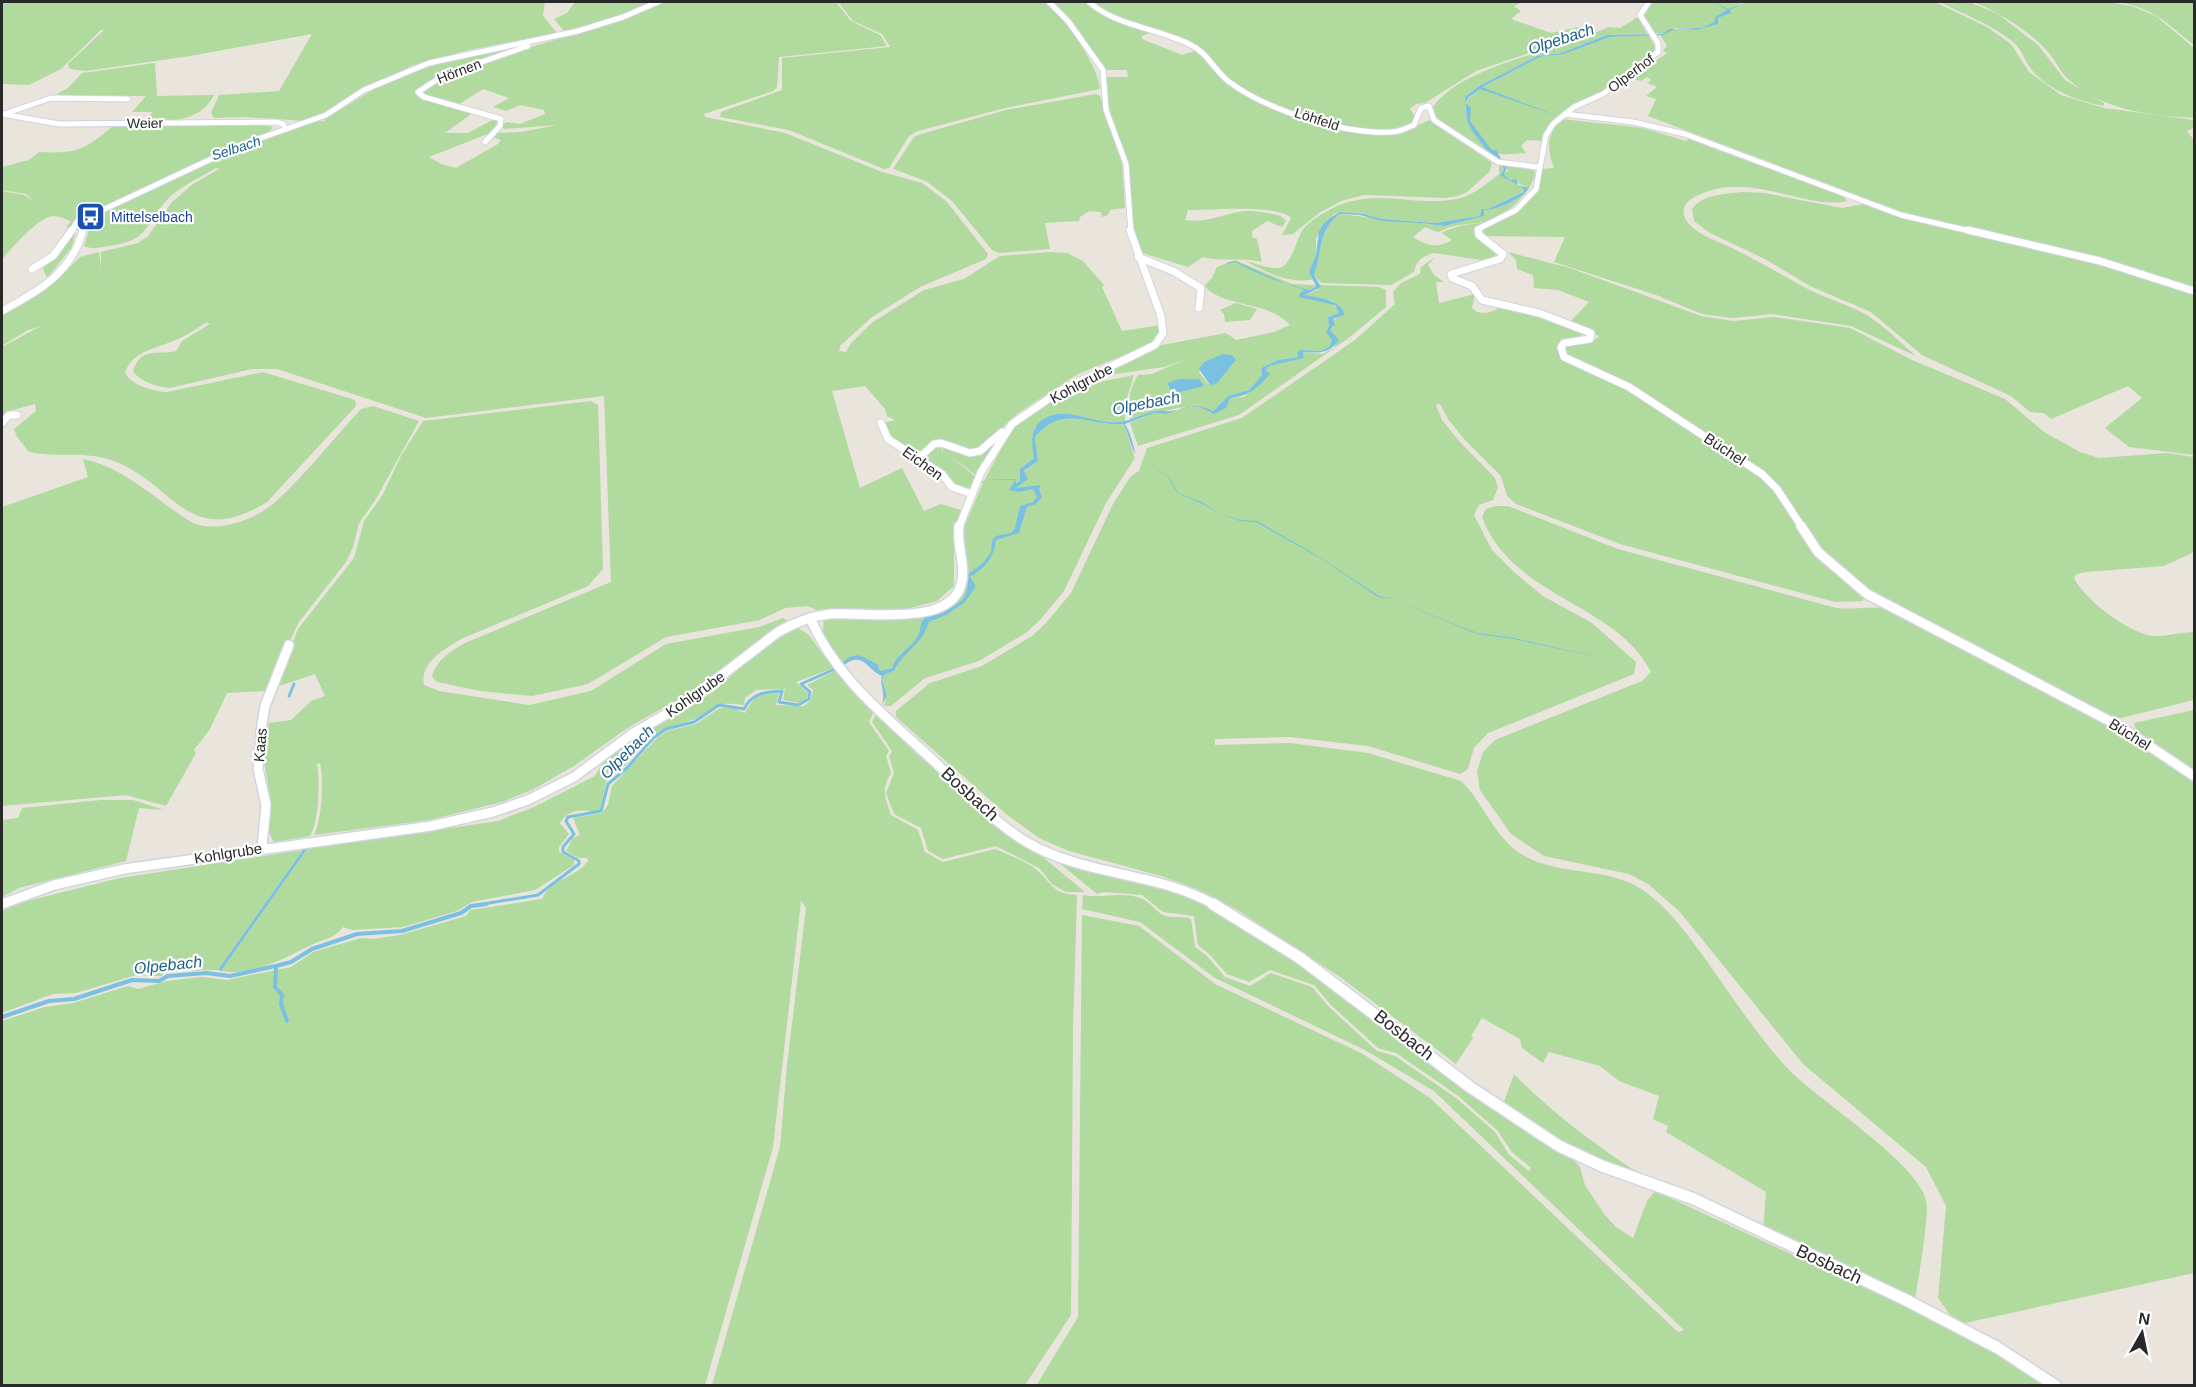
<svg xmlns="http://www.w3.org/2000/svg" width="2196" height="1387" viewBox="0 0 2196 1387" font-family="Helvetica,sans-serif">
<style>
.green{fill:#b0da9e;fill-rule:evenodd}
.water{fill:#7ac1e1}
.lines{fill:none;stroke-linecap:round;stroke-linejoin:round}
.stream-far1{stroke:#7ac1e1;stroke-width:3}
.stream{stroke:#7ac1e1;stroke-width:4}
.minor-far3-casing{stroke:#d1d4e0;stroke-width:7}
.minor-far2-casing{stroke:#d1d4e0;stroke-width:9}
.minor-far1-casing{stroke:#d1d4e0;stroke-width:12}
.minor-casing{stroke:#d1d4e0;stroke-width:14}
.minor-far3{stroke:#fff;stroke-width:5}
.minor-far2{stroke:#fff;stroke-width:7}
.minor-far1{stroke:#fff;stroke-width:9}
.minor{stroke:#fff;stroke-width:11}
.labels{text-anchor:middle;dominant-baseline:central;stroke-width:4.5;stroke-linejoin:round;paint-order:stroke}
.far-street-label{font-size:14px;fill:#292929;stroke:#fff}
.far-water-label{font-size:14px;font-style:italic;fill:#1c608a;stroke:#fff}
.far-transit-label{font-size:14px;fill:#164399;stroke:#fff;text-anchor:start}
.street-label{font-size:15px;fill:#292929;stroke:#fff}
.water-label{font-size:16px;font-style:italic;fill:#1c608a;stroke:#fff}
.near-street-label{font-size:18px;fill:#292929;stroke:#fff}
</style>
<rect width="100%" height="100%" fill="#e9e4dc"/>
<g class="green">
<path d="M2 2H545L543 16 557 33 464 51 411 66 360 90 321 115 304 121 247 117 214 118 211 113 219 95 279 91 312 34 190 56 86 71 70 69 68 64 104 30H101L61 69 29 85 2 84Z"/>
<path d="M575 2H654L619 16 565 32 554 19 567 13Z"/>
<path d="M666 2H836L851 21 880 35 887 46 779 57 777 87 773 91 704 114 705 117 785 133 882 172 922 183 947 202 988 254 986 259 920 287 872 317 840 346 839 351 846 352 851 343 873 322 924 290 964 279 1000 256 1049 252 1067 253 1083 261 1104 285 1102 287 1122 331 1161 325V331L1151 344 1078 374 1018 413 979 449 968 451 943 441 920 452H915L890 437 884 423 895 420 887 416 885 409 865 386 832 391 860 488 902 468 924 511 941 504 961 510 954 533V586L937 601 898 611 822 612 807 606 785 608 760 620 666 637 588 684 532 696 480 691 437 682 432 677C436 660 451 651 465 643L611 582 604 396 426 418 277 369H252L170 388C158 387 140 382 133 371 141 345 161 356 176 351L182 341 210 324 207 322C197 328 188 335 178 339 159 348 132 350 125 373 133 386 153 391 167 392L263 372 355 400 356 406 267 502C185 552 175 480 108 459 82 451 55 458 29 452L17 437 14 429 36 411 35 404 9 411 2 420V347L41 326 26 331 2 346V314L58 279 80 257 99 252 101 267 95 286 101 266V252L138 243 148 236 172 202 193 184 219 169 216 168C199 178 178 187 165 202 142 229 149 240 109 246 102 247 93 250 84 246L92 221 102 213 243 146 320 120 325 122 324 118C343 110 359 97 377 88 423 64 473 55 524 44L442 74 416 91 422 98 474 112 445 133H468L496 118 499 120 490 133 429 157 441 164 456 168 498 144 501 140 493 137 497 133 521 132 557 125 504 129 502 126 506 122 520 124 545 114 544 110 520 105 506 111 493 107 509 98 483 89 456 106 426 95 423 92C439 69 568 37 601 27 623 20 644 11 666 2Z"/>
<path d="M838 2H1044C1063 15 1099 66 1100 89L1005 108 918 131 909 136 889 168 884 169 789 130 720 117 721 112 782 90V58L890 47 882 34 853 21Z"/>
<path d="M1053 2H1087L1113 21 1152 32 1142 36V39L1182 55 1198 50 1230 85 1313 121 1398 134 1430 120 1492 163 1490 171 1467 192 1458 196 1444 198 1364 195 1341 201 1319 213 1293 234 1282 235 1291 218C1277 204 1209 210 1188 210L1185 220C1205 223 1219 216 1238 212 1252 209 1268 213 1281 216L1286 221 1282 227 1267 221 1252 231V237L1257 239 1262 262C1240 257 1222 262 1203 257L1188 267 1139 252 1132 224 1129 164 1110 112 1106 77H1128L1127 70H1105Z"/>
<path d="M1093 2H1522L1514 6 1521 11 1511 19 1551 33 1584 26 1597 30 1476 71 1425 103 1416 104 1410 109 1415 116 1412 124C1371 143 1261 108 1228 78 1216 68 1210 53 1196 46 1178 38 1160 30 1141 24 1131 21 1119 22 1110 16 1104 12 1098 6 1093 2Z"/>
<path d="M1652 2H1743L1715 17V21L1702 28H1674L1663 34 1655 33 1642 14Z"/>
<path d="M1747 2H1935L1987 27 2011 44 2029 72 2061 95 2104 108 2194 120V128L2187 131 2194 140V289L2098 258 1914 217 1648 116 1656 99 1646 96 1657 87 1647 83 1651 80 1647 77 1641 81 1631 78 1667 53 1663 51 1667 46 1660 35 1675 29 1697 30 1718 24V18L1730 13 1729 10Z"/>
<path d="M1940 2H1948L1963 11 1949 2H1969L1998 14 2038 45 2065 80 2104 103V106C2078 101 2048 90 2031 69 2024 60 2022 49 2013 42 1991 24 1965 15 1940 2Z"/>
<path d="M1973 2H2107L2132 6 2156 16 2194 48V118C2151 116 2102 110 2068 79 2060 72 2056 61 2049 53 2033 33 1997 11 1973 2Z"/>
<path d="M2117 2H2194V45C2166 23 2155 8 2117 2Z"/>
<path d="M1638 17 1647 34 1607 35 1561 53 1537 56 1479 86 1465 97 1467 121 1472 131 1499 160 1434 118 1433 107C1463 64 1562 51 1608 27L1620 28Z"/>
<path d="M1648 35 1656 48 1653 53C1636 66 1619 82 1600 92 1578 105 1547 112 1542 141L1527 140 1521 146 1526 153C1518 153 1505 156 1498 153 1481 145 1462 118 1468 99L1482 87 1540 57 1564 54 1610 37Z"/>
<path d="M155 63 157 96 214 95C200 122 172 121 145 121L153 112H132L146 96H53L68 88 82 73Z"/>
<path d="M1096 94 1100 96 1122 164 1125 208 1110 210 1108 215 1102 217 1101 212 1089 211 1080 217 1079 221 1045 223 1050 249 999 253 992 250 952 201 926 181 893 169 914 137 921 134 1006 110Z"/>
<path d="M1562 119 1643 128 1686 141 1688 139 1843 196 1847 201C1813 210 1760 178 1716 189 1705 192 1680 199 1684 215 1688 232 1718 241 1732 248 1757 260 1780 274 1804 287 1824 298 1847 304 1867 315 1885 327 1900 342 1916 356L1851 326 1772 314 1732 318 1702 314 1656 295 1554 262 1565 237 1486 236 1483 231C1488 224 1497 223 1504 219 1526 205 1532 192 1541 169L1554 168C1546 147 1547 135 1562 119Z"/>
<path d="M114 125H262L273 127 269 132 88 215 77 205 86 215 73 222 69 234 67 226 71 221C65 219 59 216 53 216 36 219 13 247 2 259V191L24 195 34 201 26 194 2 190V167L29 160 39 152C75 154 86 150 114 125Z"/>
<path d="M1499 164 1504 169 1500 174 1523 188 1522 192 1488 209H1481L1480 216 1435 223 1382 219 1364 214 1339 212 1334 214 1316 238V255L1309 272 1313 279C1294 285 1263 272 1246 261 1255 263 1269 269 1278 268 1291 267 1296 241 1302 231 1305 225 1316 218 1322 214 1374 182 1411 210 1461 198 1473 195 1489 182 1499 174Z"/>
<path d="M1504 164 1535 171C1534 192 1504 218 1484 222 1468 225 1454 223 1439 232L1425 227 1413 237C1427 246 1437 249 1452 240L1442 233 1445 231 1463 225 1482 223 1477 230 1498 253 1488 261 1434 253C1422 256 1416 261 1414 272L1391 285 1321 283 1314 275C1323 249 1317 234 1339 214L1444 226 1483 216 1484 210 1514 201 1528 188 1503 175 1508 170Z"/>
<path d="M1743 192 1764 193 1842 208 1864 204 1927 224 2088 260 2194 294V455L2129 447 2105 428 2142 398 2128 386 2051 419 2044 413 2030 412 2011 396 1922 355 1871 312 1810 286 1765 259 1710 233 1694 221 1692 209C1703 194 1726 194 1743 192Z"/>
<path d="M77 226 72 247 47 278 43 269C52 252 69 243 77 226Z"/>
<path d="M1508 252 1570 268 1701 316 1733 321 1774 317 1850 328 1912 360 2005 399 2044 432 2080 452 2099 458 2167 453 2194 457V552L2164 566 2086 572 2076 574 2074 578C2085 600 2127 632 2152 636 2166 637 2181 632 2194 632V700L2113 720 1872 595 1821 552 1776 485 1677 416 1568 357 1565 348C1576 340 1591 347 1599 336L1569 323 1589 302 1558 290 1534 288 1533 275 1517 269 1516 260Z"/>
<path d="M1435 257 1428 265 1434 275 1444 282H1436L1439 303 1475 294 1472 308C1479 316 1490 313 1498 309L1488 303 1533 312 1586 334C1575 339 1558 337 1558 352L1564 359 1641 395 1755 471 1771 485 1803 536 1863 595V601L1835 602 1620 544 1516 504 1507 496 1501 476 1464 439 1448 419 1440 404 1436 405 1442 420 1459 441 1495 478 1498 487 1493 500 1479 505 1474 515 1492 550 1515 573 1543 596 1592 623 1636 662 1634 674 1488 733 1474 748 1468 769 1460 774 1368 746 1290 737 1215 739V745L1290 743 1368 753 1461 781C1484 803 1493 836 1521 854 1558 877 1608 866 1643 890 1667 907 1684 930 1701 953 1730 993 1758 1038 1792 1073 1822 1102 1918 1164 1926 1200 1930 1213 1918 1281 1915 1299L1763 1231 1766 1192 1666 1132 1668 1126 1653 1119 1659 1096 1619 1081 1600 1066 1549 1052 1543 1063 1522 1048 1520 1039 1482 1018 1471 1036 1473 1038 1456 1064 1340 977 1236 909 1197 889 1161 876 1069 851 1039 838 1006 814 896 717V711L930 683 982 666 1032 636 1046 623 1071 593 1113 504 1131 476 1139 471 1147 448 1242 418 1355 340 1395 304 1393 292 1401 283 1420 274 1421 267Z"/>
<path d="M1235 260 1292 284 1316 285 1310 290 1303 288 1305 290 1299 297 1329 302 1339 309V313L1328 317 1333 341 1330 346 1321 351 1301 350 1300 357 1278 360 1261 368 1262 375 1249 390 1228 396 1213 411C1188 399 1156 416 1130 419 1128 403 1129 389 1138 375L1152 374 1184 360 1164 367 1095 377 1157 346 1226 333 1236 340 1274 332 1290 325C1268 300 1226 309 1204 286L1212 278 1217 267ZM1204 362H1235L1212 385 1208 384 1199 372Z"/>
<path d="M1320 285 1379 287 1386 290V307L1350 337 1239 415 1138 446 1130 423 1154 413 1166 414 1187 407H1200L1214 413 1230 398 1244 397 1269 373 1266 370 1269 365 1304 357 1303 352 1323 354 1335 347 1330 330 1334 327 1333 320 1345 315 1332 301 1303 295 1317 290Z"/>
<path d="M1236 303 1257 309 1250 320 1225 322 1224 314 1220 310Z"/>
<path d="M1134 375 1125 405V421C1085 429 1073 397 1034 429V458L1020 469V481L1015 483 1016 485 1027 477 1024 472 1038 461 1035 437C1065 403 1087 427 1124 424L1135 458 1106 503 1064 591 1040 620 1027 632 979 661 925 678 891 706H884L887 695 882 680 884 675 894 671 901 657 907 652H902L892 668 880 671 859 655 841 664 822 638 824 619 941 610 966 585 962 532 983 483 981 481H984L1006 440 1017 424 1030 415 1079 386Z"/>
<path d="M591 401 598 405 603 569 588 586 461 639C445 649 419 663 424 685L439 691 529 705 591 691 666 644 759 627 783 618 788 622 704 685 629 727 574 766 532 790 502 802 429 820 314 835C322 821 324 779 320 763L317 764C320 782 319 821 310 836L274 842 269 833 271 802 263 755 269 723 291 720 311 701 325 696 315 674 276 687 298 629 354 558 364 521 382 496 401 456 423 421Z"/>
<path d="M373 406 419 421 376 499 359 523 353 547 346 562 299 622 266 691 227 693 210 729 194 750 196 753 166 806 126 795 2 806V507L88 477 83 459C123 467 154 498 188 520 211 536 255 520 274 503 305 476 332 440 361 409Z"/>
<path d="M996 440 977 476 949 455 976 477 970 488 964 489C951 482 941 469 929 460L928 455 937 445 942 449V454L943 448 941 445 970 455Z"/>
<path d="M1496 506H1508L1618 549 1836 608C1854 610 1870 606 1888 608L2118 728 2194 780V1273L1965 1323 1950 1315 1938 1298 1946 1206 1926 1167 1803 1064 1680 912 1648 884 1629 874 1544 856 1511 834 1480 790 1477 771 1483 752 1495 740 1642 681 1651 672C1617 603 1512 598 1482 517L1486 509Z"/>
<path d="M795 627 808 634 833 668 796 682 808 693 807 699 800 703 783 700 785 689 756 690 745 698 744 705C708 700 720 710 692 720 660 730 645 736 625 766L616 765 609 770 600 809 595 812C581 809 568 809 560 823L569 834 559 847V852L574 860V865L535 890 472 902 457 911 403 927 352 930 343 927C334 939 323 939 311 945 285 958 251 977 221 971L307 849 498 821 534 807 595 776 607 756 635 736 713 692 772 640Z"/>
<path d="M836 670 874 711 869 722 889 751 886 756 891 773C881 790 885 798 891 815L918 830 925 852 943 862 995 849C1008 855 1027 861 1038 871 1053 885 1053 894 1077 895L1073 1030 1071 1315 1025 1385H712L780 1147 787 1065 806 908 801 901 773 1147 705 1385H2V1021L45 1007 73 1003 128 986 138 989 167 981 202 977 227 980 291 967 313 952 361 938 373 939 400 935 466 916 470 910 542 899C550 879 577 877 588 861L587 858H578L566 851 573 838 580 835 573 818 602 813 608 805 612 786 657 738 667 731 696 724 720 708 730 707 745 713C755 694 758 695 779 693L776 705 804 706 811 700 813 690 807 685Z"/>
<path d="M2194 710V772L2137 734 2134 723Z"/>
<path d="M877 712 911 749 1010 836 1044 858 1085 892H1066L1052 884 1039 868 996 846 943 859 928 851 921 828 894 814 886 793 894 773 889 756 892 751 872 722Z"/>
<path d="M101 800H133L164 810 139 808 126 861 19 888 2 897V820L18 818 22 808Z"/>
<path d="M303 850 218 970 168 971 161 976 136 975 76 993 53 994 2 1013V911L23 902 120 878Z"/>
<path d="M1058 862 1158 887 1192 899 1228 918 1332 987 1534 1138 1572 1158 1580 1167 1585 1185 1604 1214 1616 1227 1633 1238 1647 1201 1655 1191 1979 1341 2045 1386H1036L1078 1317 1082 915 1139 926 1215 984 1363 1054 1430 1098 1678 1332 1684 1330 1434 1091 1365 1050 1215 978 1140 922 1082 909 1083 895C1101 899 1121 891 1140 898 1149 900 1155 911 1163 915 1173 919 1180 915 1191 919L1195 947 1206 955 1225 977 1250 986 1271 973 1312 987 1329 1007 1377 1051 1395 1056 1456 1098 1495 1132 1509 1155 1529 1171 1531 1168 1512 1152 1497 1130 1457 1095 1396 1053 1378 1048 1331 1005 1314 985 1270 970 1249 982 1227 974 1208 953 1198 945 1194 916 1163 912 1142 895 1104 892 1097 894Z"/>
<path d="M1514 1074C1554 1115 1598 1147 1646 1178L1593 1159 1563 1143 1504 1102Z"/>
</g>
<g class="water">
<path d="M1713 2 1728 9 1747 2 1730 10 1731 13 1718 18V24L1697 30 1675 29 1663 35 1610 37 1564 54 1540 57 1482 87 1558 116 1480 89 1468 98 1466 103 1471 108 1470 121 1491 149 1497 151 1502 161 1486 149 1472 131 1467 121 1465 97 1479 86 1537 56 1561 53 1607 35 1663 34 1669 29 1702 28 1715 21V17L1727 10Z"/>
<path d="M1500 164 1507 167 1504 175 1511 180 1516 179 1518 185 1529 188C1520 200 1499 209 1484 210V216L1444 226 1420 223C1424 228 1434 229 1438 233L1418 223 1383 221 1360 215 1339 214C1317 234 1323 249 1314 275L1321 287 1304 295C1319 298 1340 299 1345 315L1333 319 1335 325 1330 330 1339 340C1329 354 1319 353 1303 352L1304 358 1269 366 1266 370 1270 374C1258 388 1249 396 1230 398L1226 408 1214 414 1200 407H1187L1166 414 1154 413 1125 424C1130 432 1133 443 1135 452L1137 454 1134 452 1124 424C1087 427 1065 403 1035 437L1038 461 1024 471 1028 479 1016 488 1041 485 1039 489 1042 497 1036 504 1027 507 1019 533 996 540C994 558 985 568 970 577L976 586 965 602 946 615 929 622C921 647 905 649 894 671L884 675 882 680 887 696 882 705C886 692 879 685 882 676 866 669 863 650 843 666L841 664 849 657 859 655 877 664 880 671 892 668C897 653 910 649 918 636 921 631 919 624 924 619 944 602 970 615 968 574L983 563 991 552 992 540 996 536 1011 533 1015 528 1020 506 1033 502 1037 497 1033 489 1019 492 1009 490 1015 480H985L1015 479 1016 483 1020 481V469L1034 458C1031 441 1030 423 1050 416 1073 408 1095 425 1118 422 1132 421 1144 413 1157 411 1162 410 1166 412 1171 411 1188 410 1193 401 1213 411L1228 396 1249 390 1262 375 1261 368 1278 360 1299 357 1297 352 1301 350 1321 351 1330 346 1332 340 1326 332 1329 326 1328 317 1339 313 1335 305 1299 297 1300 293 1305 290C1299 287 1290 286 1283 283 1266 277 1250 270 1235 262L1227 264 1226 263 1235 261 1286 284 1310 290 1316 286 1309 272 1316 255 1319 231 1325 222 1339 212 1364 214 1382 219 1435 223 1480 216 1481 209H1488L1523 192V188L1500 175 1504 169Z"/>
<path d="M1223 354 1232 355 1236 360 1216 384 1210 385 1199 369 1204 362Z"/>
<path d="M1180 379H1199L1204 386 1173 394 1167 383Z"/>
<path d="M1143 460 1169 477 1178 493 1202 502 1220 514 1240 520 1257 521 1313 553 1379 596 1393 599 1477 633 1514 638 1606 659 1514 639 1477 634 1393 599 1378 597 1320 558 1256 522 1240 521 1220 514 1201 503 1177 493 1168 477Z"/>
<path d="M307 849 221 971 218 970 303 850Z"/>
</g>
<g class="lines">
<g class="stream-far1">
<path d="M289 696 294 684"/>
<path d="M477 905 538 895 579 864V861L563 852V847L574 834 566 821 568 817 601 811 608 784 627 768 653 738 666 729 694 722 719 705 744 709C752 693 765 692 782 691L779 702 798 705 809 699 810 692 801 684 837 668"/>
</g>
<g class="stream">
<path d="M276 967 275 987 282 995 281 1004 287 1021"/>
<path d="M2 1017 49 1001 74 999 132 980 159 981 168 976 206 973 230 976 276 966 291 962 312 949 357 934 402 931 461 913 471 906 486 904"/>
</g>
<defs>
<g id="minor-far3">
<path d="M1049 2 1068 21 1103 70 1106 110 1126 164 1131 232"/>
<path d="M1089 2C1116 26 1157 28 1189 44 1209 53 1215 73 1232 84 1270 111 1346 135 1392 132 1399 132 1407 128 1414 125L1421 108 1429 106 1434 120 1498 162 1538 167"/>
<path d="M2 114 59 124 276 122 283 124 286 129"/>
<path d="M4 114 51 98 128 99"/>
<path d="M1565 114 1633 122 1685 134 1901 215 1974 232"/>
<path d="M485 142 500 126 501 119 424 97 418 92 444 75 528 46"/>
<path d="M71 232 77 222 241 145 326 115 364 90 429 63 578 31 623 17 658 2"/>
<path d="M83 232 90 217"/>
<path d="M1478 232V229L1516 210 1536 189 1546 135 1553 124 1574 107 1603 94 1658 52V43L1640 15 1649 2"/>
</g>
<g id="minor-far2">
<path d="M1478 230 1479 235 1503 254 1500 259 1451 274 1452 278 1472 286 1482 300 1539 313 1591 333 1590 339 1564 343 1561 347 1564 357 1629 387 1762 474 1777 489 1802 527"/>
<path d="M1968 230 2100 261 2194 291"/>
<path d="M1138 257 1173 271 1201 288 1199 308"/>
<path d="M32 269 53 256 72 230"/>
<path d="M2 311C38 291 72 273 83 230"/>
<path d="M2 423 9 415H17"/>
<path d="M881 423 888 439 942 474 952 487 972 494"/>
<path d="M920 457 934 444 941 443 970 453 980 451 1002 432"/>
<path d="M959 527 981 472 1012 424 1060 391 1155 345 1163 333 1161 316 1130 230"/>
</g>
<g id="minor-far1">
<path d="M1801 526 1818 552 1867 594 2121 727 2194 776"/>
<path d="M810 618C837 681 892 721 940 767 973 798 1004 834 1046 852 1101 876 1163 875 1215 905"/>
<path d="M262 847 266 805 258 769 262 724 265 706 289 645"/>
<path d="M2 904 54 885 124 869 431 826 493 812 528 800 574 777 632 734 684 704 778 632C794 623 811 616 830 614 863 611 949 628 961 585 967 566 956 546 959 526"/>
</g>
<path id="minor" d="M1213 904 1300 958 1470 1087 1559 1146 1602 1166 1694 1199 1906 1300 1998 1348 2056 1386"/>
</defs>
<use href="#minor-far3" class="minor-far3-casing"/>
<use href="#minor-far2" class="minor-far2-casing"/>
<use href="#minor-far1" class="minor-far1-casing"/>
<use href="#minor" class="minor-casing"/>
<use href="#minor-far3" class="minor-far3"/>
<use href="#minor-far2" class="minor-far2"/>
<use href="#minor-far1" class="minor-far1"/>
<use href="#minor" class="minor"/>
</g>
<defs>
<symbol id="bus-square" viewBox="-11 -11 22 22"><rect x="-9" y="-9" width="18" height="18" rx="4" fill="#1a4fb4" stroke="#fff"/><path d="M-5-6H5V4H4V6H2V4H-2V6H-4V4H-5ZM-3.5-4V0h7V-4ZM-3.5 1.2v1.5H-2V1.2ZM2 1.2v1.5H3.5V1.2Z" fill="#fff"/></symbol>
</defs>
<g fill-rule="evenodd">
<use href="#bus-square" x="74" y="200" width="33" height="33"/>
</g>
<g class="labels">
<g class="far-street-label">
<text transform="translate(459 71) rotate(-21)">Hörnen</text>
<text transform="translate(1631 73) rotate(-37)">Olperhof</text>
<text transform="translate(1317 119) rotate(18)">Löhfeld</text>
<text transform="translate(145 123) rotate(-1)">Weier</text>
</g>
<g class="far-water-label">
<text transform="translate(236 148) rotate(-18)">Selbach</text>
</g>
<g class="far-transit-label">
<text x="111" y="217">Mittelselbach</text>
</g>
<g class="street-label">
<text transform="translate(1081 383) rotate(-28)">Kohlgrube</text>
<text transform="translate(1725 449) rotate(33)">Büchel</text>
<text transform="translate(923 463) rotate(36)">Eichen</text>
<text transform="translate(695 694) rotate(-35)">Kohlgrube</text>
<text transform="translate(2130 734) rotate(32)">Büchel</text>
<text transform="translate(260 745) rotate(-85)">Kaas</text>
<text transform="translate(228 853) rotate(-9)">Kohlgrube</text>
</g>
<g class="water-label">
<text transform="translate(1561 39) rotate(-18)">Olpebach</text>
<text transform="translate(1146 403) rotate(-11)">Olpebach</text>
<text transform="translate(627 752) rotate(-45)">Olpebach</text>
<text transform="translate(168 965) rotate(-6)">Olpebach</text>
</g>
<g class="near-street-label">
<text transform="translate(970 794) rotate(42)">Bosbach</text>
<text transform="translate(1404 1035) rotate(38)">Bosbach</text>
<text transform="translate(1829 1264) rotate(25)">Bosbach</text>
</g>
</g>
<rect width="2196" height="1387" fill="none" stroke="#292929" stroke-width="6"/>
<g transform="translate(2142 1333) rotate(9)" stroke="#ffffff" stroke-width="4.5" paint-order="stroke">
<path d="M0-4.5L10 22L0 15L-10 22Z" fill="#292929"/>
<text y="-9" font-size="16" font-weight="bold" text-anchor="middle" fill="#292929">N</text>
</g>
</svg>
